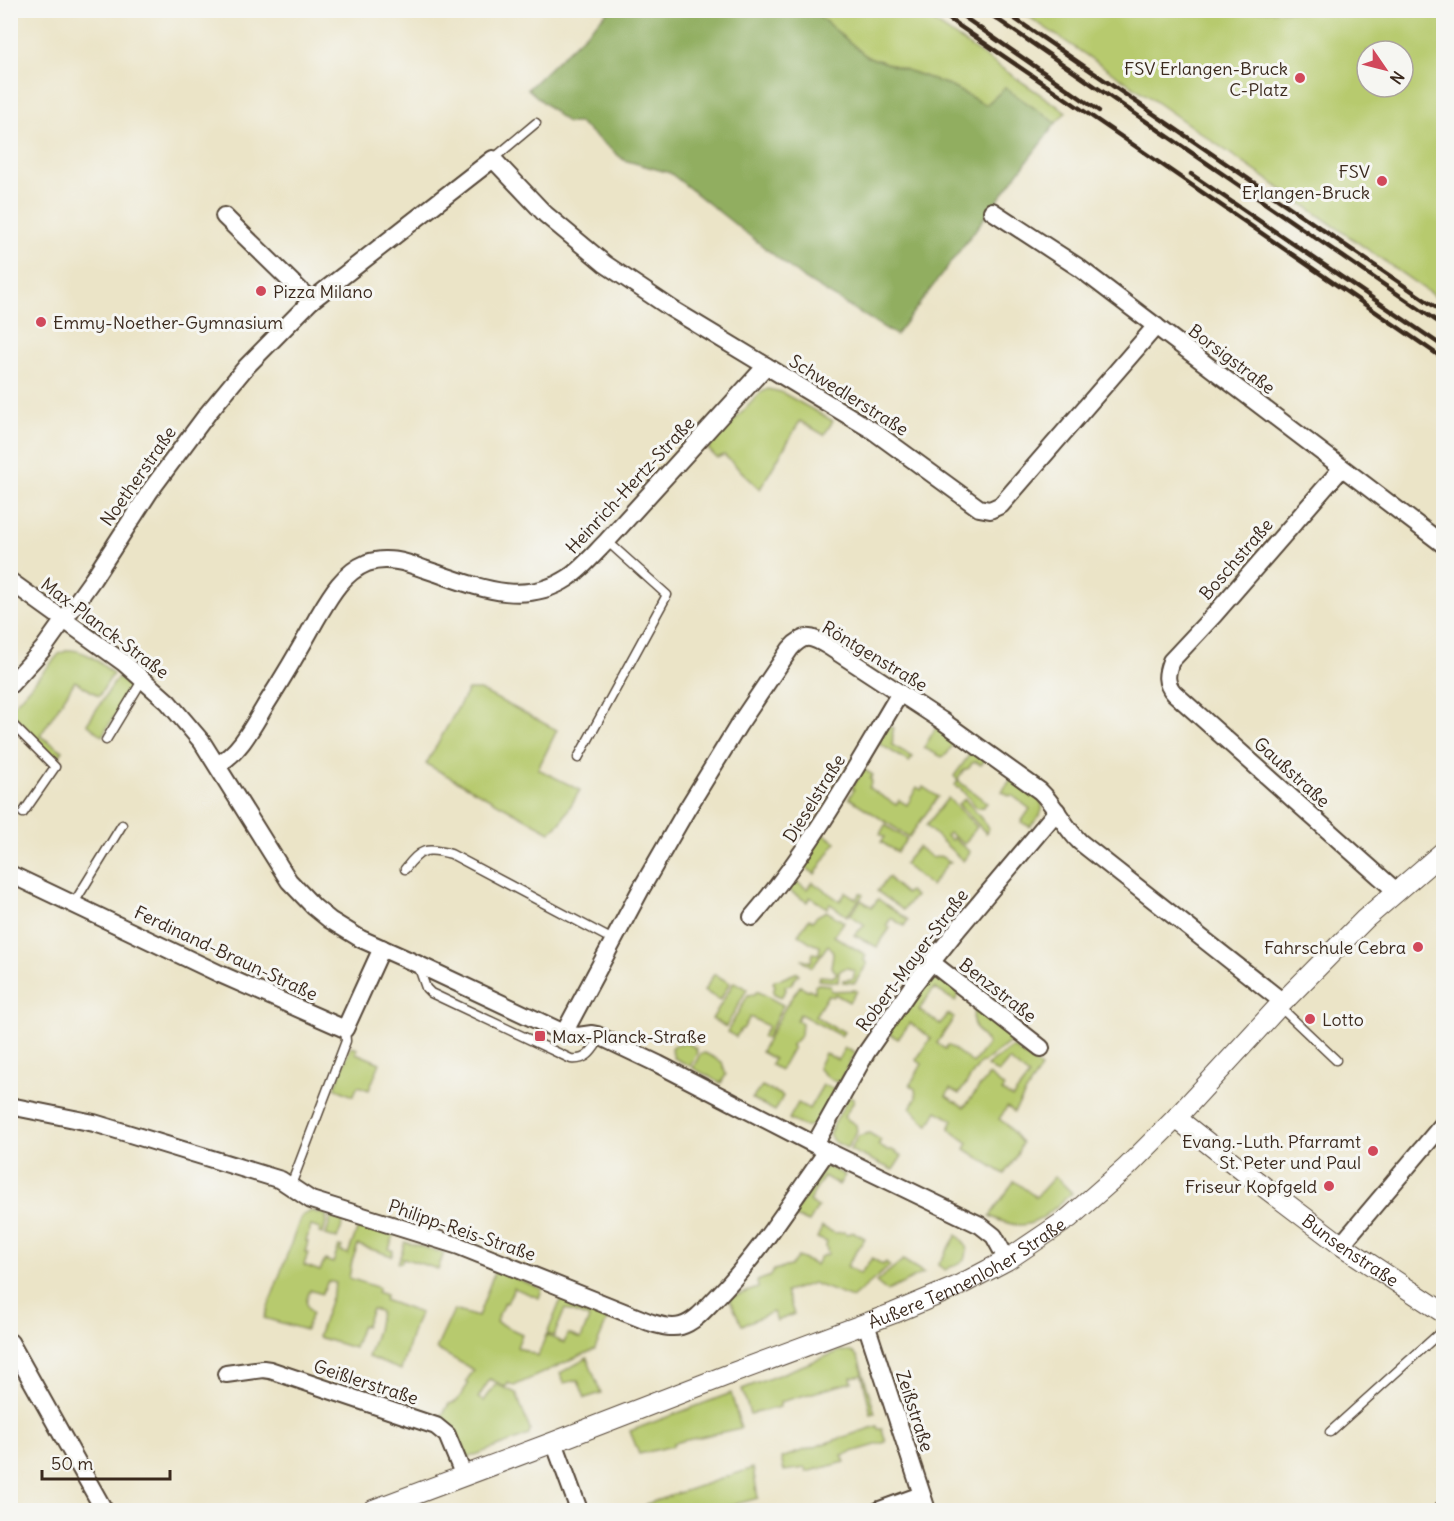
<svg xmlns="http://www.w3.org/2000/svg" width="1454" height="1521" viewBox="0 0 1454 1521" font-family="Delius,sans-serif">
<style>
.green{fill:#b7ca6e;stroke:#797a46;stroke-width:1.5;fill-rule:evenodd}
.forest{fill:#91ae61;stroke:#666c40;stroke-width:1.5}
.lines{fill:none;stroke-linecap:round;stroke-linejoin:round}
.service-casing{stroke:#554637;stroke-width:11}
.minor-casing{stroke:#554637;stroke-width:20}
.tertiary-casing{stroke:#554637;stroke-width:22}
.service{stroke:#fff;stroke-width:8}
.minor{stroke:#fff;stroke-width:16}
.tertiary{stroke:#fff;stroke-width:20}
.rail{stroke:#3b2a1e;stroke-width:4.5}
.poi-dot{fill:#d1495b;stroke:#f6f6f2;stroke-width:2}
.labels{text-anchor:middle;dominant-baseline:central;stroke-width:6;stroke-linejoin:round;paint-order:stroke}
.poi-label{font-size:18px;fill:#3b2a1e;stroke:#f6f6f2;text-anchor:end}
.street-label{font-size:18px;fill:#3b2a1e;stroke:#f6f6f2}
</style>
<rect width="100%" height="100%" fill="#f6f6f2"/>
<filter id="ink" filterUnits="userSpaceOnUse"><feTurbulence type="fractalNoise" baseFrequency=".0167" numOctaves="2"/><feDisplacementMap in="SourceGraphic" scale="12" xChannelSelector="R" yChannelSelector="G"/><feConvolveMatrix kernelMatrix="1 2 1 2 8 2 1 2 1" color-interpolation-filters="sRGB"/></filter>
<filter id="wash" filterUnits="userSpaceOnUse"><feTurbulence type="fractalNoise" baseFrequency=".008" numOctaves="4" result="noise"/><feDisplacementMap in="SourceGraphic" scale="24" xChannelSelector="R" yChannelSelector="G"/><feGaussianBlur stdDeviation="1.35" result="paint"/><feColorMatrix in="noise" values="0 0 0 0 0 0 0 0 0 0 0 0 0 0 0 0 0 1.4 0 .05"/><feComposite in="paint" operator="in"/></filter>
<g filter="url(#wash)">
<rect width="100%" height="100%" fill="#ebe4c7"/>
<g class="green">
<path d="M813 11H918L1066 112 1056 123 1005 88 986 105 946 84 866 56Z"/>
<path d="M1020 11H1443V302L1149 97ZM1367 51H1403V87H1367Z"/>
<path d="M768 389 781 392 833 421 824 435 800 421 760 489 724 455 717 458 708 449 760 393Z"/>
<path d="M68 650C85 649 101 663 113 674L99 696 75 681 40 736 63 751 56 761 11 714V708L59 654Z"/>
<path d="M118 677 131 689 102 736 87 724Z"/>
<path d="M468 690H480L557 730 538 769 580 790 561 822 550 832 426 764Z"/>
<path d="M888 726 894 728C891 734 894 739 892 745L913 757 909 762 878 743Z"/>
<path d="M936 727 956 740 947 754 942 757 924 748Z"/>
<path d="M972 751 985 760 981 765 976 762 972 763 969 768 964 770 958 778 960 782 987 803 983 807 977 808 960 788H957L955 785 958 781 954 776Z"/>
<path d="M863 769 873 775 870 779 872 781 869 788 896 805 899 800 907 805 917 787 921 790 923 787 938 797 909 837 849 798 854 789 852 788Z"/>
<path d="M1012 778 1040 800C1047 811 1037 818 1030 827L1021 822 1030 809 1013 796 1010 795 1009 796 1002 791Z"/>
<path d="M948 798 977 827 964 844 949 833 946 836 951 840 953 838 970 852 963 861 926 826Z"/>
<path d="M965 799 989 828 986 833 958 804Z"/>
<path d="M885 825 907 839 897 852 881 842 885 837 880 834Z"/>
<path d="M823 834 836 842 815 874 802 865Z"/>
<path d="M918 847 933 858 940 856 951 862 947 864 931 886 904 864Z"/>
<path d="M889 877 893 883 906 894 909 891 915 896 903 910 877 891Z"/>
<path d="M792 879 807 889 812 882 840 901 846 892 856 899 860 893 863 895 847 916 830 904 827 908 810 897 807 902 788 890V885Z"/>
<path d="M878 899 908 920 904 926 891 918 886 926 890 928 877 947 854 935 865 925 850 915 861 900 872 907Z"/>
<path d="M826 911 844 922 834 936 866 955 864 960 867 964 855 983 843 982V980L852 979 854 977V971C848 967 844 967 839 972L838 982 818 980 820 976 833 977 837 973 831 967C832 958 836 951 828 945L812 967 802 960 803 959 811 962 813 953 819 954 820 946 813 944 798 934 809 919 813 921 817 916Z"/>
<path d="M798 972 799 974 790 985 785 986 786 990 781 997 773 993 775 985 773 983 775 980 781 979Z"/>
<path d="M714 974 730 983 720 1000 704 991Z"/>
<path d="M933 976H940L956 987 958 996 955 1001 934 988 919 1010 940 1024 948 1014 954 1018 937 1043 945 1049 948 1045 973 1063 988 1044C978 1029 966 1025 978 1005L1012 1034 1014 1039 983 1063 981 1062 959 1094 950 1089 946 1096 964 1107 989 1075 1004 1087 1002 1091 1012 1098 1029 1076 1009 1060 998 1073 987 1066 1013 1047 1041 1068 1014 1112 1007 1107 999 1119 1006 1124 1022 1143 1015 1159 1004 1174 965 1149 968 1143 949 1129 953 1120 937 1111 929 1125C921 1121 918 1114 910 1108L916 1098 915 1089 910 1085 922 1064 916 1060 931 1038 910 1023 898 1039 888 1033 927 979Z"/>
<path d="M734 982 747 989 726 1027 712 1019Z"/>
<path d="M818 984 830 985 831 991 855 990 857 991 849 1002 835 994 833 997 828 995 815 1016 836 1029H839L844 1032 841 1036 800 1014 797 1020 802 1023 801 1035 791 1046 793 1047 780 1070 771 1065 774 1059 761 1052 786 1006 800 986 808 990 809 989 815 992V986Z"/>
<path d="M757 991 783 1005 766 1039 762 1037 768 1026 750 1017 743 1029H741L736 1037 727 1032 748 995 755 994Z"/>
<path d="M687 1043 696 1048 697 1053 690 1066 674 1058 671 1048 673 1046Z"/>
<path d="M351 1046 357 1049 356 1053 380 1063 369 1090 358 1086 353 1096 335 1088Z"/>
<path d="M845 1048 855 1053 839 1082C829 1081 824 1074 818 1068L825 1053 838 1060Z"/>
<path d="M705 1053 722 1062 726 1075 721 1083 693 1068 700 1054Z"/>
<path d="M823 1085 832 1088 834 1091 814 1124C805 1130 797 1123 789 1119L798 1103 809 1109Z"/>
<path d="M762 1086 783 1096 775 1111 752 1099Z"/>
<path d="M849 1096 853 1098 854 1101 844 1117 856 1125 857 1132 847 1148 833 1141 829 1134Z"/>
<path d="M869 1133 881 1140 878 1145 886 1150H892L902 1156 893 1170 850 1150 858 1136Z"/>
<path d="M826 1166 845 1175 839 1185 824 1176 809 1201 818 1207 809 1222 792 1216Z"/>
<path d="M1055 1176 1072 1193C1042 1218 1030 1237 990 1216L1014 1181 1036 1197Z"/>
<path d="M311 1211 327 1215 326 1218 327 1219 323 1234 319 1233 320 1229 311 1226 306 1241 308 1242 305 1252 308 1253 304 1265 320 1271 325 1260 333 1263 339 1246 342 1247 340 1251 348 1254 359 1225 394 1235 389 1249 393 1251 392 1256 358 1245 352 1261 349 1278 379 1288 377 1292 386 1295 384 1300 420 1313 414 1326 401 1370 368 1357 377 1330 380 1312 379 1311 372 1309 365 1326 362 1325 354 1348 318 1337 336 1283 328 1281 322 1294 310 1290C306 1300 304 1305 312 1313L306 1330 264 1318 300 1219 303 1215Z"/>
<path d="M331 1217 344 1221 337 1239 326 1235Z"/>
<path d="M822 1227 835 1233 844 1232 847 1234 854 1232 865 1238 847 1266 860 1274 872 1258 883 1265 886 1262 890 1266 852 1298 813 1283 786 1292 794 1314 777 1321 773 1312 742 1325 729 1298 758 1288 757 1281 771 1276 774 1270 790 1266 798 1257 816 1265 820 1257 828 1254 826 1246 827 1242 817 1238Z"/>
<path d="M957 1235C966 1243 969 1248 965 1260L945 1270 938 1265Z"/>
<path d="M405 1242 444 1253 438 1269 403 1258 401 1263H398Z"/>
<path d="M903 1260 924 1273 887 1291 876 1282Z"/>
<path d="M495 1270 542 1289 539 1298 514 1288 507 1303 504 1302 496 1322 522 1334 517 1347 538 1356 546 1335 564 1343 568 1334 581 1339 589 1318 565 1309 554 1336 547 1334 562 1297 609 1316 595 1349 514 1386 508 1383 506 1387 490 1379 478 1398 484 1401 496 1384 516 1393 530 1430 529 1435 467 1458 463 1456 439 1420 449 1404 456 1402 461 1395 469 1383 466 1381 474 1370 436 1349 454 1310 478 1317Z"/>
<path d="M840 1351C848 1351 853 1351 858 1357L875 1413 871 1414 862 1375 851 1377 852 1382 780 1402V1407L750 1414 742 1389Z"/>
<path d="M587 1358 601 1393 585 1398 578 1380 564 1383 560 1373Z"/>
<path d="M731 1393 741 1428 673 1443V1446L639 1454 630 1431Z"/>
<path d="M877 1426 878 1429H882L886 1442 842 1455 845 1462 806 1472 805 1468 784 1471 781 1458Z"/>
<path d="M753 1468 758 1498 729 1506V1510H648L646 1504Z"/>
</g>
<path class="forest" d="M609 11H813L866 56 946 84 986 105 1005 88 1056 123 896 335 803 278 670 173 624 160 579 123H567L528 89Z"/>
</g>
<g filter="url(#ink)">
<g class="lines">
<defs>
<g id="service">
<path d="M493 159 536 123"/>
<path d="M10 722 55 767 23 813"/>
<path d="M106 740 143 679"/>
<path d="M578 758 667 595 607 541"/>
<path d="M405 869C420 849 426 847 451 854L613 940"/>
<path d="M74 903 122 825"/>
<path d="M418 965 426 988 431 993 571 1059C588 1061 593 1049 601 1037"/>
<path d="M1279 1006 1336 1060"/>
<path d="M291 1185 346 1041 345 1029"/>
<path d="M1330 1432 1444 1329"/>
</g>
<g id="minor">
<path d="M992 211 1078 267 1444 545"/>
<path d="M224 216 311 301"/>
<path d="M1342 468 1214 615 1171 661C1166 674 1165 683 1174 693L1396 891"/>
<path d="M10 581 124 663 168 702 202 742 289 881 314 907 330 920 361 939 415 963 564 1033 578 1036 592 1034 597 1035 658 1064 827 1151 980 1225 994 1236 1007 1260"/>
<path d="M10 685 43 649 93 579 150 491 208 413 246 367 311 301 493 159 545 214 605 264 672 309 872 430 979 508 990 510 1001 505 1156 326"/>
<path d="M217 765C240 752 252 728 265 706 283 678 300 649 316 620 329 598 342 573 367 563 386 556 406 562 424 569 471 584 521 609 568 578 583 568 595 553 607 541L766 366"/>
<path d="M10 874 220 974 345 1029 382 948"/>
<path d="M752 917C811 849 854 770 900 693"/>
<path d="M931 962 1041 1048"/>
<path d="M564 1033 641 889 687 809 738 726 790 649C804 633 811 636 828 646L941 720 1040 791C1056 806 1064 827 1080 842L1283 1002"/>
<path d="M10 1106 94 1123 281 1180 311 1200 459 1246 649 1322C659 1325 670 1329 681 1326 695 1322 706 1308 716 1298 759 1254 792 1201 827 1151"/>
<path d="M815 1144 866 1053 911 988 957 930 1057 811"/>
<path d="M1341 1245 1444 1123"/>
<path d="M866 1324 927 1510"/>
<path d="M10 1342 104 1510"/>
<path d="M226 1374 263 1369 270 1370 436 1426 447 1435 464 1476"/>
<path d="M554 1442 579 1510"/>
<path d="M880 1510 921 1495"/>
<path d="M1442 1510 1444 1509"/>
</g>
<g id="tertiary">
<path id="s1" d="M1176 1118 1251 1177 1341 1245 1444 1313"/>
<path id="s2" d="M373 1510 554 1442 730 1374 894 1313 956 1287 1007 1260 1069 1218 1126 1168 1176 1118 1279 1006 1365 919 1444 851"/>
</g>
</defs>
<use href="#service" class="service-casing"/>
<use href="#minor" class="minor-casing"/>
<use href="#tertiary" class="tertiary-casing"/>
<use href="#service" class="service"/>
<use href="#minor" class="minor"/>
<use href="#tertiary" class="tertiary"/>
<g class="rail">
<path d="M936 10 1119 135 1444 359"/>
<path d="M954 10 1099 111"/>
<path d="M984 10 1444 326"/>
<path d="M1002 10 1444 313"/>
<path d="M1191 174 1444 347"/>
</g>
</g>
</g>
<g class="poi-dot">
<circle cx="1300" cy="78" r="6"/>
<circle cx="1382" cy="181" r="6"/>
<circle cx="261" cy="291" r="6"/>
<circle cx="41" cy="322" r="6"/>
<circle cx="1418" cy="947" r="6"/>
<circle cx="1310" cy="1019" r="6"/>
<rect x="534" y="1030" width="12" height="12" rx="3"/>
<circle cx="1373" cy="1151" r="6"/>
<circle cx="1329" cy="1186" r="6"/>
</g>
<g class="labels">
<g class="poi-label">
<text x="1288" y="68">FSV Erlangen-Bruck<tspan x="1288" dy="21">C-Platz</tspan></text>
<text x="1370" y="171">FSV<tspan x="1370" dy="21">Erlangen-Bruck</tspan></text>
<text x="273" y="291" text-anchor="start">Pizza Milano</text>
<text x="53" y="322" text-anchor="start">Emmy-Noether-Gymnasium</text>
<text x="1406" y="947">Fahrschule Cebra</text>
<text x="1322" y="1019" text-anchor="start">Lotto</text>
<text x="552" y="1036" text-anchor="start">Max-Planck-Straße</text>
<text x="1361" y="1141">Evang.-Luth. Pfarramt<tspan x="1361" dy="21">St. Peter und Paul</tspan></text>
<text x="1317" y="1186">Friseur Kopfgeld</text>
</g>
<g class="street-label">
<text transform="translate(1232 359) rotate(37)">Borsigstraße</text>
<text transform="translate(849 395) rotate(32)">Schwedlerstraße</text>
<text transform="translate(138 476) rotate(-55)">Noetherstraße</text>
<text transform="translate(630 485) rotate(-47)">Heinrich-Hertz-Straße</text>
<text transform="translate(1236 559) rotate(-49)">Boschstraße</text>
<text transform="translate(105 628) rotate(37)">Max-Planck-Straße</text>
<text transform="translate(875 656) rotate(31)">Röntgenstraße</text>
<text transform="translate(1292 772) rotate(42)">Gaußstraße</text>
<text transform="translate(814 798) rotate(-58)">Dieselstraße</text>
<text transform="translate(226 953) rotate(25)">Ferdinand-Braun-Straße</text>
<text transform="translate(912 960) rotate(-53)">Robert-Mayer-Straße</text>
<text transform="translate(998 990) rotate(38)">Benzstraße</text>
<text transform="translate(462 1230) rotate(19)">Philipp-Reis-Straße</text>
<text stroke="none"><textPath href="#s1" startOffset="219">Bunsenstraße</textPath></text>
<text stroke="none"><textPath href="#s2" startOffset="640">Äußere Tennenloher Straße</textPath></text>
<text transform="translate(366 1382) rotate(18)">Geißlerstraße</text>
<text transform="translate(915 1411) rotate(72)">Zeißstraße</text>
</g>
</g>
<rect width="1454" height="1521" fill="none" stroke="#f6f6f2" stroke-width="36"/>
<g transform="translate(1385 69) rotate(125)"><circle r="28" fill="#f6f6f2" stroke="#aba49d" stroke-width="1.5"/>
<path d="M0-4.5L10 22L0 15L-10 22Z" fill="#d1495b"/>
<text y="-9" font-size="16" font-weight="bold" text-anchor="middle" fill="#3b2a1e">N</text>
</g>
<path d="M42 1470v9h128v-9" fill="none" stroke="#3b2a1e" stroke-width="3"/>
<text x="51" y="1470" font-size="18" fill="#3b2a1e" stroke="#f6f6f2" stroke-width="4.5" paint-order="stroke">50 m</text>
</svg>
